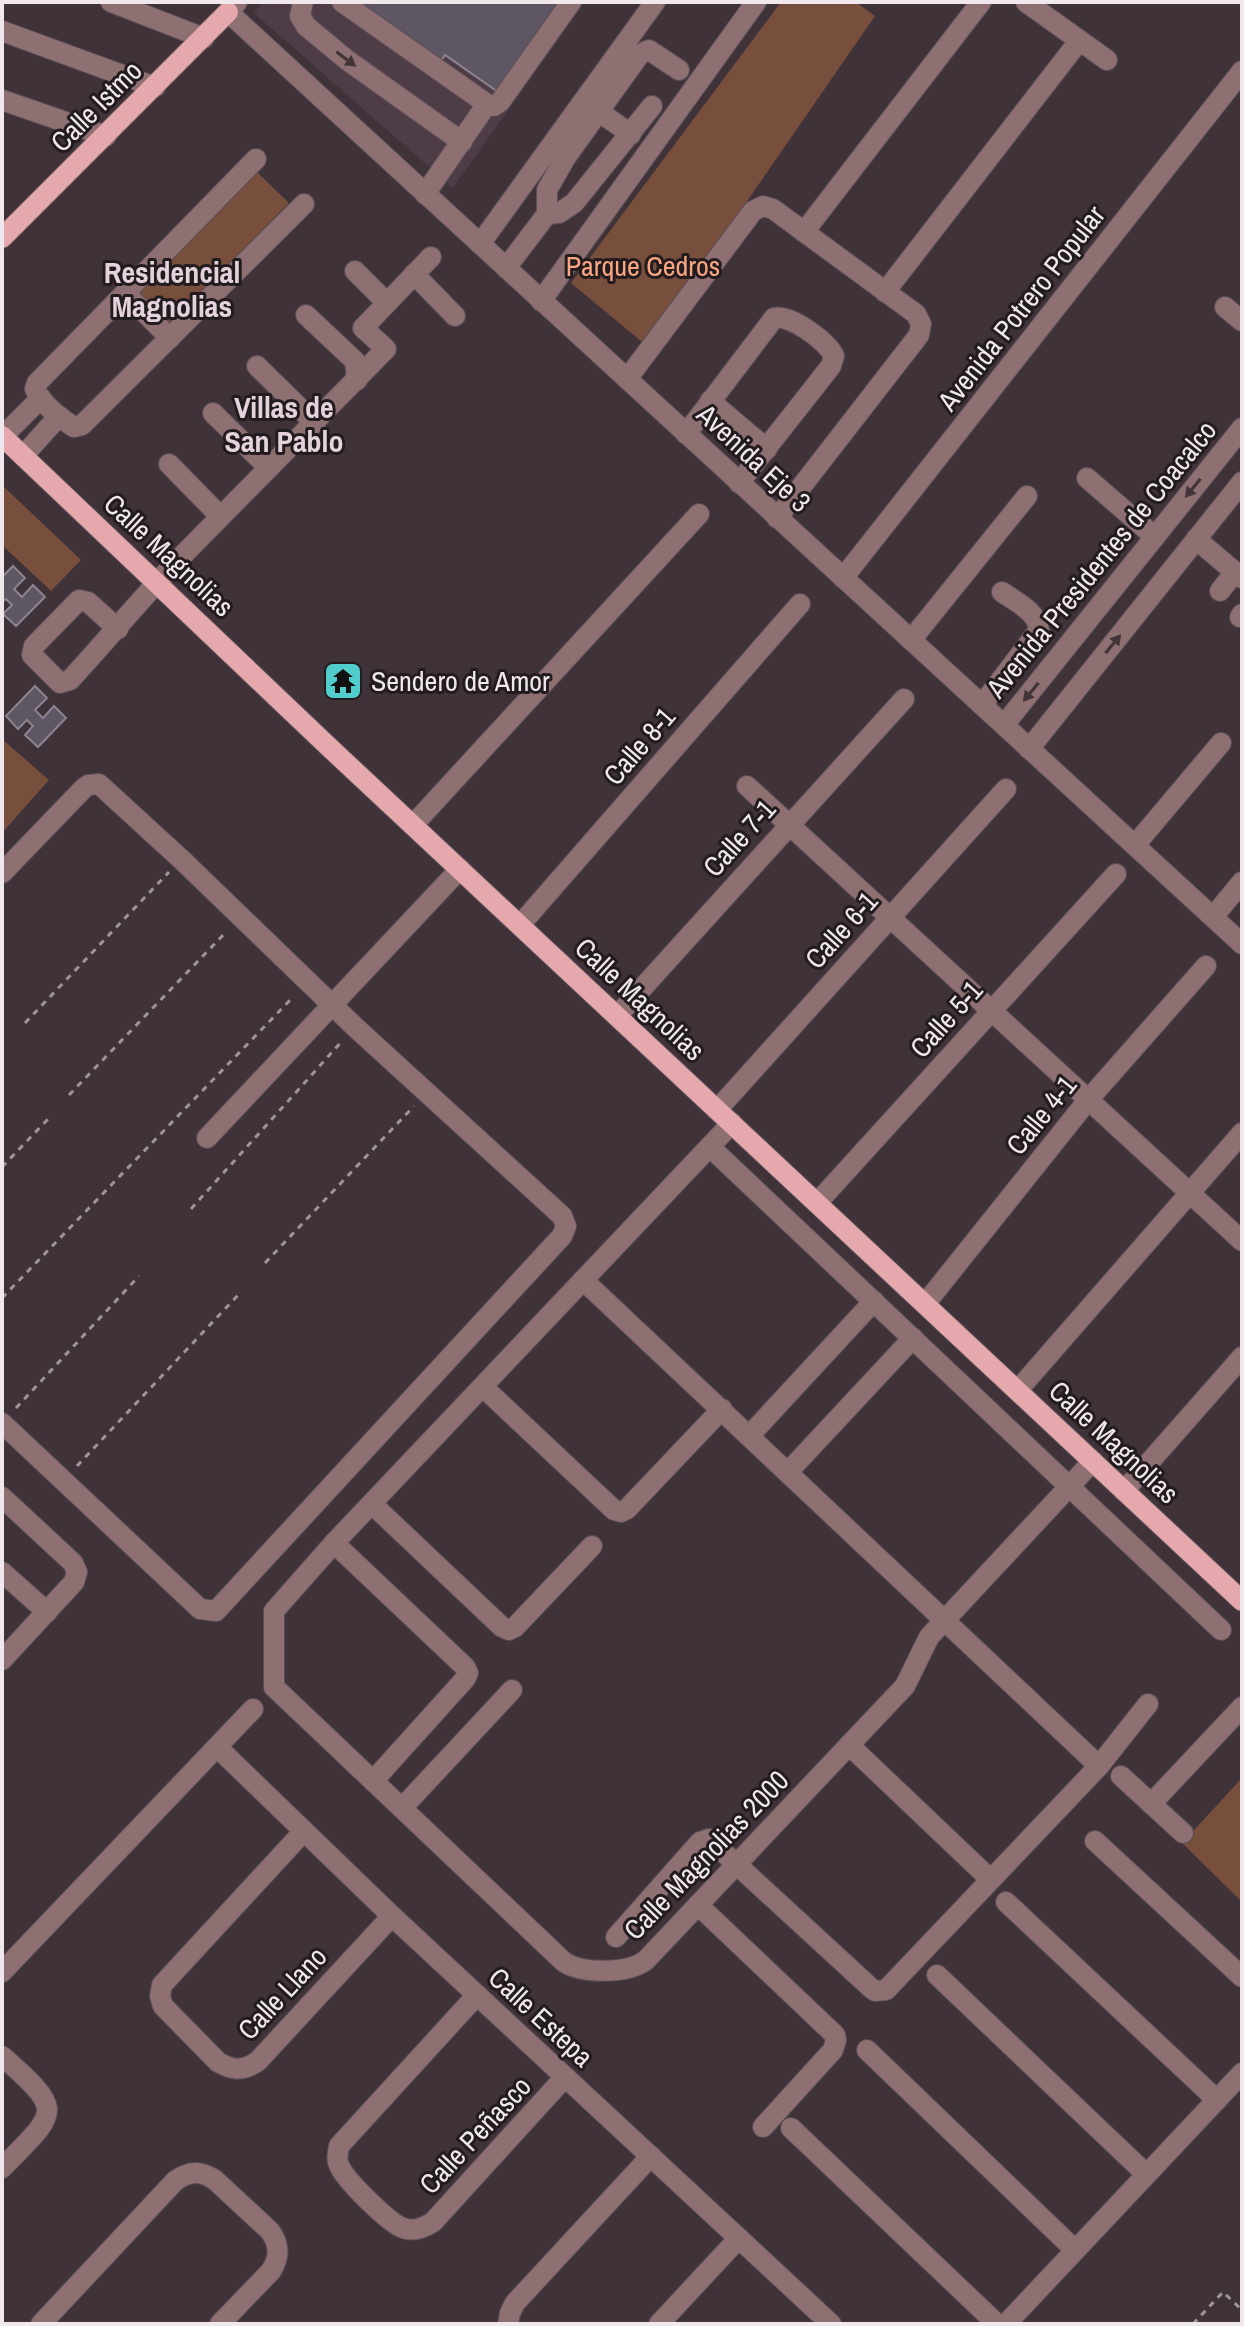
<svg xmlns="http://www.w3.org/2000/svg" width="1244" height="2326" viewBox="0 0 1244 2326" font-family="'Archivo Narrow',sans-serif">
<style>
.built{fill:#4e3c46}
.green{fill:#784e3c}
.building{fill:#5f5663;stroke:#8c8390;stroke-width:2}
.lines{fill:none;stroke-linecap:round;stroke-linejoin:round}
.minor-casing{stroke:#5b4f56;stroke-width:22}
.major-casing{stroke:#5b4f56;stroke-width:22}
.path{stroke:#9f949a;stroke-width:3;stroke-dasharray:6 6;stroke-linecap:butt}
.minor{stroke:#8e7072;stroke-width:20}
.major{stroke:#e4a8ad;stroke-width:20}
.oneway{fill:#423538}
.labels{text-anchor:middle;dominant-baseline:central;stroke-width:6;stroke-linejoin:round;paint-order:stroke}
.street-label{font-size:28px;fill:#f1e8ed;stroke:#221c1f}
.park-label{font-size:28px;fill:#fba581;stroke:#221c1f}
.poi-label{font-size:28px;fill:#f1e8ed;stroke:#221c1f;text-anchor:start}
.neighbourhood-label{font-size:30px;font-weight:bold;fill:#e4d3dc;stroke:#221c1f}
</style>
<rect width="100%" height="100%" fill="#3f3239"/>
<path class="built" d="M262 2H585L453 188 254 13Z"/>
<g class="green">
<path d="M781 2H856L875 16 647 346 571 283Z"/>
<path d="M257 172 289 203 171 324 138 292Z"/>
<path d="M2 485 81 560 51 591 2 545Z"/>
<path d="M2 739 49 780 2 833Z"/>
<path d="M1242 1778V1902L1182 1843Z"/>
</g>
<g class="building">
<path d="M356 2H567L501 94 445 55 440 62Z"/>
<path d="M13 566 25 578 14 589 22 597 33 585 45 597 16 626 3 614 12 605 6 599 2 602V577Z"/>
<path d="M35 686 47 698 35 710 43 718 54 706 66 718 38 747 25 735 33 726 27 720 18 729 6 716Z"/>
</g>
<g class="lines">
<defs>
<g id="minor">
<path d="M111 2 204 38"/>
<path d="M237 2 228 12 1242 944"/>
<path d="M303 2 300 16 306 26 347 60 462 142"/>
<path d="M342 2 487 104 494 106 500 102 571 2"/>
<path d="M1026 2 1107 60"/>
<path d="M2 31 155 87"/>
<path d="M2 100 106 136"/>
<path d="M599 112 631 134"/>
<path d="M256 159 37 383 35 389C42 404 60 418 74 427L82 425 304 204"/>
<path d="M425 194 487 104"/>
<path d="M547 214 559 213 574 203 652 106"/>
<path d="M804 232 981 2"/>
<path d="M480 244 655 2"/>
<path d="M506 268 547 214V190L566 157 640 54 649 50 679 70"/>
<path d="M355 271 387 303"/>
<path d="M414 274 455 316"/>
<path d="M885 292 1079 41"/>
<path d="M125 293 170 338"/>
<path d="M541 301 756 2"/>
<path d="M1225 307 1242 321"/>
<path d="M306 315 355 361 357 380"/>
<path d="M257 366 315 423"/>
<path d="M627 379 753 211 763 206 773 209 916 314 921 324 919 335 777 518"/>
<path d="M710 401 767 449"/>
<path d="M213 413 269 468"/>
<path d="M686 434 774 318C790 314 827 341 834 356L831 366 739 483"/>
<path d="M2 437 41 398"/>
<path d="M23 456 59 416"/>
<path d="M169 464 220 516"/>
<path d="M1087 478 1155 537"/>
<path d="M1196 539 1242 578"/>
<path d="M843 578 1242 71"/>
<path d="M1220 591 1235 572"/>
<path d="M1240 617 1242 614"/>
<path d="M118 629 88 602 79 600 34 646 32 655 60 683 70 680C106 641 141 599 178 560L386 349 363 328 431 257"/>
<path d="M911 640 1027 496"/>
<path d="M982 705 1039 630C1038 612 1016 602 1002 592"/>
<path d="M1004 725 1242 428"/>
<path d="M1029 749 1242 482"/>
<path d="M747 786 1242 1241"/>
<path d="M413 825 699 514"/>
<path d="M1135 845 1221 743"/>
<path d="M2 873 84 788 88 785 99 784 182 860 355 1027 562 1216 566 1226 562 1236 216 1611 200 1609 2 1423"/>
<path d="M1213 917 1242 882"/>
<path d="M520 925 800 604"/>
<path d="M617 1016 904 699"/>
<path d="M717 1110 1006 789"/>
<path d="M732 1123 334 1543 274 1611V1687L564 1962C582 1974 629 1974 646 1960L905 1686 929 1637 1093 1461"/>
<path d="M207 1138 460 869"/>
<path d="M710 1147 1221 1630"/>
<path d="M817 1203 1116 874"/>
<path d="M583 1280 1099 1766"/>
<path d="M925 1304 1088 1100 1206 966"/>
<path d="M484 1388 614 1510 621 1512 627 1509 722 1409"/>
<path d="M1018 1390 1242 1133"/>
<path d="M750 1435 874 1301"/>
<path d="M788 1472 913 1338"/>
<path d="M1124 1491 1242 1357"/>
<path d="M2 1497 73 1563 77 1572 74 1582 2 1660"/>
<path d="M372 1504 502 1627 509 1630 515 1627 592 1546"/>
<path d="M334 1543 465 1667 468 1673 465 1679 373 1781"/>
<path d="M2 1572 47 1612"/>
<path d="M849 1745 990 1879"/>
<path d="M217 1747 392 1916 831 2324"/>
<path d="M1121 1776 1183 1833"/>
<path d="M1151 1804 1242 1707"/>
<path d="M402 1808 512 1690"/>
<path d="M304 1831 162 1985 160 1996 163 2006 218 2062C233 2071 244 2071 258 2061L392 1916"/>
<path d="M1095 1841 1242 1977"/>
<path d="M1006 1902 1217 2100"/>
<path d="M698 1905 835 2035 836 2040 833 2050 763 2127"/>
<path d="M616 1937 700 1842 709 1839 871 1988 875 1991 886 1990 1099 1766 1148 1704"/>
<path d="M2 1972 253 1709"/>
<path d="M937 1975 1146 2174"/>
<path d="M477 1995 339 2146C338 2153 336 2159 339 2165 344 2179 389 2223 403 2228 414 2232 424 2228 433 2222L565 2077"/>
<path d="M867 2050 1075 2250"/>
<path d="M2 2056C65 2112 59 2110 2 2168"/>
<path d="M791 2128 997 2324"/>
<path d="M41 2324 175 2181C189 2171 200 2170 215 2180L270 2231C280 2245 280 2257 271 2271L220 2324"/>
<path d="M508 2324 510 2313 515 2303 651 2156"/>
<path d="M659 2324 739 2238"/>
<path d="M1006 2324 1242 2073"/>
</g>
<g id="major">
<path d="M2 238 228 12"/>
<path d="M2 436 330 748 1242 1601"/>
</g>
</defs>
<use href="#minor" class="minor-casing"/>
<use href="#major" class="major-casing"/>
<g class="path">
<path d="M25 1023 169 872"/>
<path d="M69 1095 227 931"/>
<path d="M2 1167 50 1117"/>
<path d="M191 1209 343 1040"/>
<path d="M265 1263 414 1106"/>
<path d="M2 1298 294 996"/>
<path d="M16 1408 139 1276"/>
<path d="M77 1466 240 1293"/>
<path d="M1193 2324 1223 2292 1242 2310"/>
</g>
<use href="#minor" class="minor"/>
<use href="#major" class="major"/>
</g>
<defs><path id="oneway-solid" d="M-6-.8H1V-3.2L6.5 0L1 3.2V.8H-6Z" transform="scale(2)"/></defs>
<g class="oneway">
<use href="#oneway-solid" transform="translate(346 59) rotate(37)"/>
<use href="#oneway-solid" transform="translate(1193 488) rotate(129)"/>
<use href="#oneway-solid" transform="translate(1113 644) rotate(-51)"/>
<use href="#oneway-solid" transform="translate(1031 692) rotate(129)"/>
</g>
<defs>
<symbol id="temple-square" viewBox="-11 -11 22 22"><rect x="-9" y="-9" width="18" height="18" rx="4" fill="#52cdce" stroke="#221c1f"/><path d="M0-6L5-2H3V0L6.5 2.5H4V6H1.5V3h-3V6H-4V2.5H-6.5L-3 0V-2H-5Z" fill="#111"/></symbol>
</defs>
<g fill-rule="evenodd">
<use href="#temple-square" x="321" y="659" width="44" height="44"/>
</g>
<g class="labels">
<g class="street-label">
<text transform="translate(96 106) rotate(-45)">Calle Istmo</text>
<text transform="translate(1021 308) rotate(-52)">Avenida Potrero Popular</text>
<text transform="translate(754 458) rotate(43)">Avenida Eje 3</text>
<text transform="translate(169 555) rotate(43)">Calle Magnolias</text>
<text transform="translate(1101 559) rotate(-51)">Avenida Presidentes de Coacalco</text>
<text transform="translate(639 746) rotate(-49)">Calle 8-1</text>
<text transform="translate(739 838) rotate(-48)">Calle 7-1</text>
<text transform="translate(841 930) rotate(-48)">Calle 6-1</text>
<text transform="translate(640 999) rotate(43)">Calle Magnolias</text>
<text transform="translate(946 1019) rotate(-48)">Calle 5-1</text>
<text transform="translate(1041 1115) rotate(-51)">Calle 4-1</text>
<text transform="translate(1114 1442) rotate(43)">Calle Magnolias</text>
<text transform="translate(706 1855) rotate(-46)">Calle Magnolias 2000</text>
<text transform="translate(282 1993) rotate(-47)">Calle Llano</text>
<text transform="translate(541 2017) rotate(43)">Calle Estepa</text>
<text transform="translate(475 2135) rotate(-47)">Calle Peñasco</text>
</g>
<g class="park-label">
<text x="643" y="266">Parque Cedros</text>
</g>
<g class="poi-label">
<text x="371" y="681">Sendero de Amor</text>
</g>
<g class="neighbourhood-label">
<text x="172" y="272">Residencial<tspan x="172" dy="34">Magnolias</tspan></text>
<text x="284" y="407">Villas de<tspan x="284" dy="34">San Pablo</tspan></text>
</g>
</g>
<rect width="1244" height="2326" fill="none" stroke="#f1e8ed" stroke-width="8"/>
</svg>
